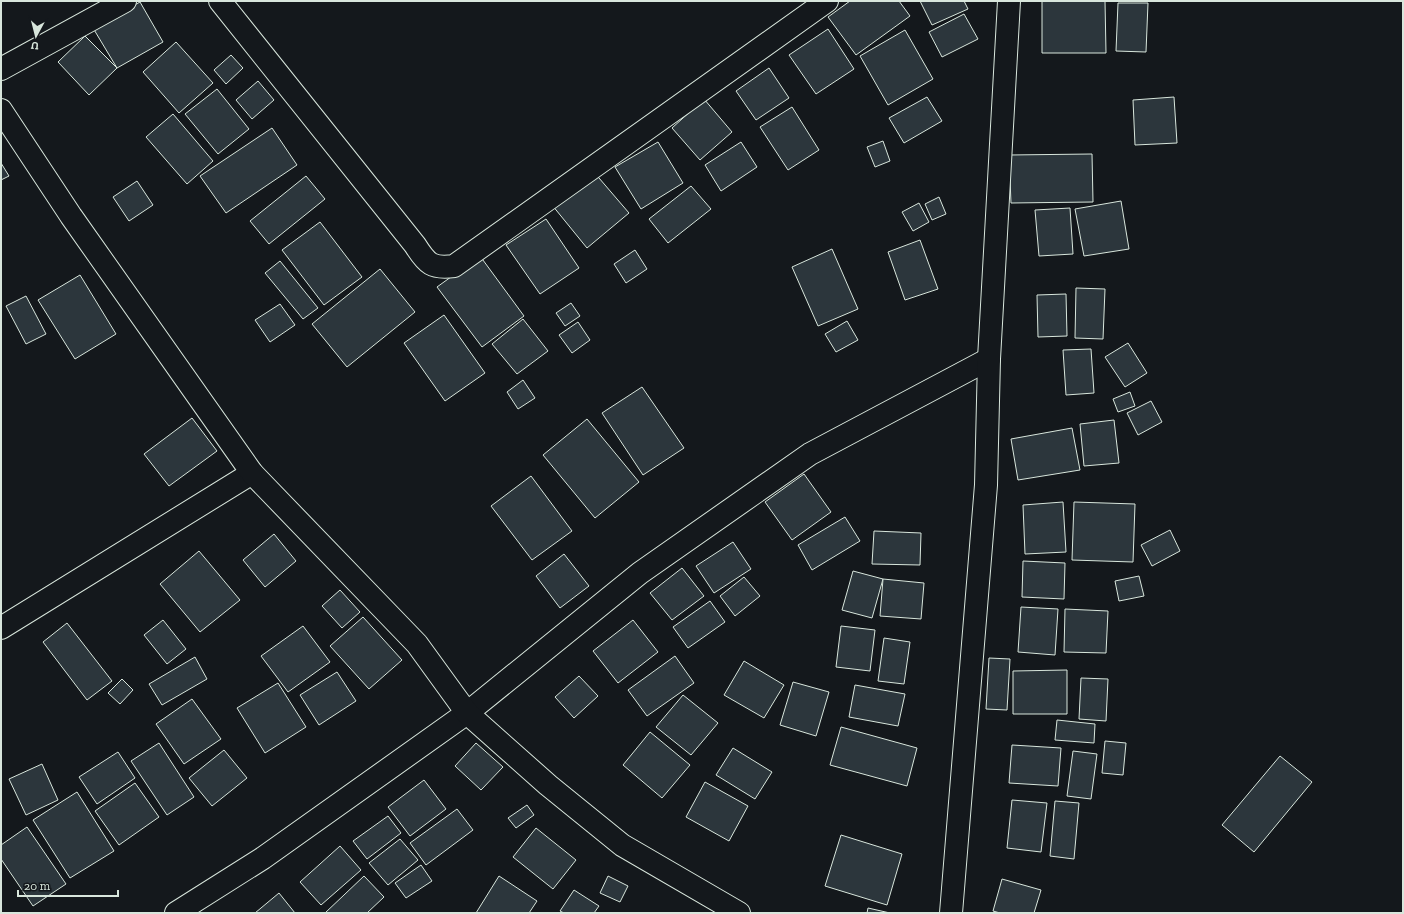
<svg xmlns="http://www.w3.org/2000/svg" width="1404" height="914" viewBox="0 0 1404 914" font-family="'Zilla Slab',serif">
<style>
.building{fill:#2c363c;stroke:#d8e6dc}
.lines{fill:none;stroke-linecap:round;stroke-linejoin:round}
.minor-casing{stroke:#d8e6dc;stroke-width:24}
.tertiary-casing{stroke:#d8e6dc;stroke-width:24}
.minor{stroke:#14181c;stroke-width:22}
.tertiary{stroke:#14181c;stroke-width:22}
</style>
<rect width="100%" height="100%" fill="#14181c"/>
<g class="building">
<path d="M850 1H899L910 16 856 55 828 17Z"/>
<path d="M920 1H964L968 9 932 25Z"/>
<path d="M1042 1H1105L1106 53H1042Z"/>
<path d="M140 2 163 42 117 68 93 28Z"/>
<path d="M1118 3H1148L1146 52 1116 51Z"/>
<path d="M964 14 978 39 942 57 929 32Z"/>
<path d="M828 29 854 69 816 94 789 55Z"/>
<path d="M905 30 933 79 888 105 860 56Z"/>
<path d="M85 36 117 68 89 95 58 62Z"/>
<path d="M176 42 213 83 179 113 143 72Z"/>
<path d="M231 55 243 68 226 84 214 70Z"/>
<path d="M769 68 789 98 756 120 736 91Z"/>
<path d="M258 81 274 100 252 119 236 100Z"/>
<path d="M217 89 249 129 218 154 185 114Z"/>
<path d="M927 97 942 121 904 143 889 118Z"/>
<path d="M1174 97 1177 143 1135 145 1133 100Z"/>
<path d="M704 99 732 132 700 160 672 128Z"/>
<path d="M792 107 819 150 788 170 760 127Z"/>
<path d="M173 114 213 161 187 184 146 137Z"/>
<path d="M272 128 297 165 226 213 200 176Z"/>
<path d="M883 141 890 161 875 167 867 147Z"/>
<path d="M658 142 683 183 641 209 615 167Z"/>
<path d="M741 142 757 167 721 191 705 165Z"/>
<path d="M1092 154 1093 202 1011 203 1009 155Z"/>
<path d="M1 163 9 176 1 180Z"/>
<path d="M593 171 629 213 587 248 552 205Z"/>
<path d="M306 176 325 199 269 244 250 221Z"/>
<path d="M137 181 153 205 129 221 113 197Z"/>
<path d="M691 186 711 209 668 243 649 219Z"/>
<path d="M939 197 946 214 932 220 925 204Z"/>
<path d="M1121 201 1129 249 1084 256 1075 209Z"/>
<path d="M919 203 929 222 913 231 902 212Z"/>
<path d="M1070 208 1073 254 1039 256 1035 210Z"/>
<path d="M546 219 579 268 540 294 506 245Z"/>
<path d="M320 222 362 277 324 305 282 250Z"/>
<path d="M920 240 938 289 905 300 888 252Z"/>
<path d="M832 249 858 309 818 326 792 267Z"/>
<path d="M635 250 647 269 626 283 614 264Z"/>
<path d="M480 256 524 316 482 347 437 287Z"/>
<path d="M280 261 318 308 303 319 265 273Z"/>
<path d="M380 269 415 312 347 367 312 324Z"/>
<path d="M80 275 116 334 75 359 38 300Z"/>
<path d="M1076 288 1105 289 1103 339 1075 338Z"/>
<path d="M1066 294 1067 336 1038 337 1037 295Z"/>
<path d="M26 296 46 334 26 344 6 306Z"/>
<path d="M571 303 580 316 565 326 556 313Z"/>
<path d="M280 304 295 325 270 342 255 320Z"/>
<path d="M444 315 485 373 445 401 404 343Z"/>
<path d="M523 319 548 351 517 374 492 344Z"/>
<path d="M847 321 858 340 836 352 825 334Z"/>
<path d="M578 322 590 340 572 353 559 335Z"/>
<path d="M1128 343 1147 373 1125 387 1105 357Z"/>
<path d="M1091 349 1094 393 1066 395 1063 350Z"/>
<path d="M523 380 535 398 518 409 507 392Z"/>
<path d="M642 387 684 448 643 475 602 413Z"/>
<path d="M1130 392 1135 406 1118 412 1113 399Z"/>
<path d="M1151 401 1162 422 1138 435 1127 413Z"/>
<path d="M192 418 217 451 169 486 144 454Z"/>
<path d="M587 419 639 482 595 518 543 455Z"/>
<path d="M1114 420 1119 463 1084 466 1080 424Z"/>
<path d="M1072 428 1080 470 1018 480 1011 439Z"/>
<path d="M804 474 831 512 792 540 765 502Z"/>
<path d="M531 476 572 531 532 560 491 506Z"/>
<path d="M1063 502 1066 552 1025 554 1023 505Z"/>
<path d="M1074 502 1135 504 1133 562 1072 560Z"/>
<path d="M845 517 860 541 812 570 798 545Z"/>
<path d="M1170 530 1180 551 1152 566 1141 545Z"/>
<path d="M874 531 921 533 920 565 872 564Z"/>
<path d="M274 534 296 561 265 587 243 560Z"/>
<path d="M733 542 751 569 714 593 696 566Z"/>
<path d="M199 551 240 600 200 632 160 584Z"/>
<path d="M564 554 589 586 560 608 536 576Z"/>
<path d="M1023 561 1065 563 1064 599 1022 597Z"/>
<path d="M682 568 704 596 672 620 650 593Z"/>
<path d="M853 571 883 579 872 618 842 610Z"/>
<path d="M1139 576 1144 596 1119 601 1115 581Z"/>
<path d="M744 577 760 596 735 616 720 596Z"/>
<path d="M883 579 924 583 921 619 880 616Z"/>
<path d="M340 590 360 612 342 628 322 606Z"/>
<path d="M710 601 725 622 688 648 673 627Z"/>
<path d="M1021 607 1058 609 1055 655 1018 652Z"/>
<path d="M1065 609 1108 611 1106 653 1064 652Z"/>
<path d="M363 617 402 660 369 689 330 646Z"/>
<path d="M163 620 186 649 167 664 144 635Z"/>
<path d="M633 620 658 652 618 683 593 651Z"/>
<path d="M67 623 112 681 87 700 43 642Z"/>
<path d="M303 626 330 662 288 692 261 656Z"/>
<path d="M841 626 875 630 870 671 836 667Z"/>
<path d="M884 638 910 642 904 684 878 681Z"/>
<path d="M675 656 694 683 647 716 628 690Z"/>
<path d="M195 657 207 679 162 705 149 684Z"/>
<path d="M989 658 1010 659 1007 710 986 709Z"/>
<path d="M744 661 784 685 764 718 724 695Z"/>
<path d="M1067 670V714H1013V671Z"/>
<path d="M337 672 356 701 319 725 300 695Z"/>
<path d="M579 676 598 696 574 718 555 697Z"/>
<path d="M1081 678 1108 679 1106 721 1079 719Z"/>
<path d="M122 679 133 690 120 704 108 693Z"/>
<path d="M793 682 829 692 816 736 780 725Z"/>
<path d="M278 683 306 727 265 753 237 708Z"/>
<path d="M855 685 905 694 898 726 849 717Z"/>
<path d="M683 695 718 723 691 755 656 727Z"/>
<path d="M192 699 221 739 184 764 156 724Z"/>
<path d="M1057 720 1095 724 1094 743 1055 740Z"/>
<path d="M841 727 917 748 907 786 830 765Z"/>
<path d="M650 732 690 765 662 798 623 765Z"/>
<path d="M1105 741 1126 743 1123 775 1102 773Z"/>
<path d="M159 743 194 797 167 815 131 761Z"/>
<path d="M476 743 503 767 481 790 455 766Z"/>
<path d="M1012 745 1061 748 1058 786 1009 783Z"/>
<path d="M733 748 772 772 755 799 716 775Z"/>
<path d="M224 750 247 778 212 806 189 778Z"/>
<path d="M1073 751 1097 754 1091 799 1067 796Z"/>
<path d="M118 752 135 778 97 804 79 777Z"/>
<path d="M1280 756 1312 782 1254 852 1222 825Z"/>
<path d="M42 764 58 800 26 815 9 779Z"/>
<path d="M424 780 446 809 410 836 388 807Z"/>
<path d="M705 782 748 806 729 841 686 817Z"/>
<path d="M135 783 159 817 119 845 95 811Z"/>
<path d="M77 792 114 851 70 878 33 820Z"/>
<path d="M1012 800 1047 803 1041 852 1007 848Z"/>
<path d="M1055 801 1079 803 1074 859 1050 856Z"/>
<path d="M527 805 534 815 516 828 508 818Z"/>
<path d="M457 809 473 830 426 865 410 843Z"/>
<path d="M388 816 401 833 367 859 353 841Z"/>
<path d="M27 827 66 884 33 906 1 859V845Z"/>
<path d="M536 828 576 860 553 889 513 857Z"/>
<path d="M841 835 902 854 887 905 825 886Z"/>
<path d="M400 839 418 860 388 885 369 863Z"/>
<path d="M340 846 361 870 321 905 300 882Z"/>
<path d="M421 865 432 881 406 898 395 883Z"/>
<path d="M364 876 384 897 367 913H325Z"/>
<path d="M499 876 537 901 529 913H476Z"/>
<path d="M608 876 628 886 620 902 600 893Z"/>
<path d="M1002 879 1041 890 1034 913H1000L993 911Z"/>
<path d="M574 890 599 906 594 913H564L560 911Z"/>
<path d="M279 893 295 913H255Z"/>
<path d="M868 908 890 913H867Z"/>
</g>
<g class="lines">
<defs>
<g id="minor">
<path d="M220 1 415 245C427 264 432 269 454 266L827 1"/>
<path d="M1 69 125 1"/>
<path d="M1 628 252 473"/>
<path d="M176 913 263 858 467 713 640 573 810 454 989 359"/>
</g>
<g id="tertiary">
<path d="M1 110 71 216 252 473 417 644 467 713 548 785 622 845 739 913"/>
<path d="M951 913 986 485 989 359 1009 1"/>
</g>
</defs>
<use href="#minor" class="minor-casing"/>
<use href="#tertiary" class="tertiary-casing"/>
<use href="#minor" class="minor"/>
<use href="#tertiary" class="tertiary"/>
</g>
<rect width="1404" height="914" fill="none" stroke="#d8e6dc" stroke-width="4"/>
<g transform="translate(36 36) rotate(187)" stroke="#14181c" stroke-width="3" paint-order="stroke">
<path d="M0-3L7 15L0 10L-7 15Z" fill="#d8e6dc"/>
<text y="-6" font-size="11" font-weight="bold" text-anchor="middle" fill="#d8e6dc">U</text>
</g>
<path d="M18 890v6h100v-6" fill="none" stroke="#d8e6dc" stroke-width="2"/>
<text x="24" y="890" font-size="12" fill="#d8e6dc" stroke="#14181c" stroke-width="3" paint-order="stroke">20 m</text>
</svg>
